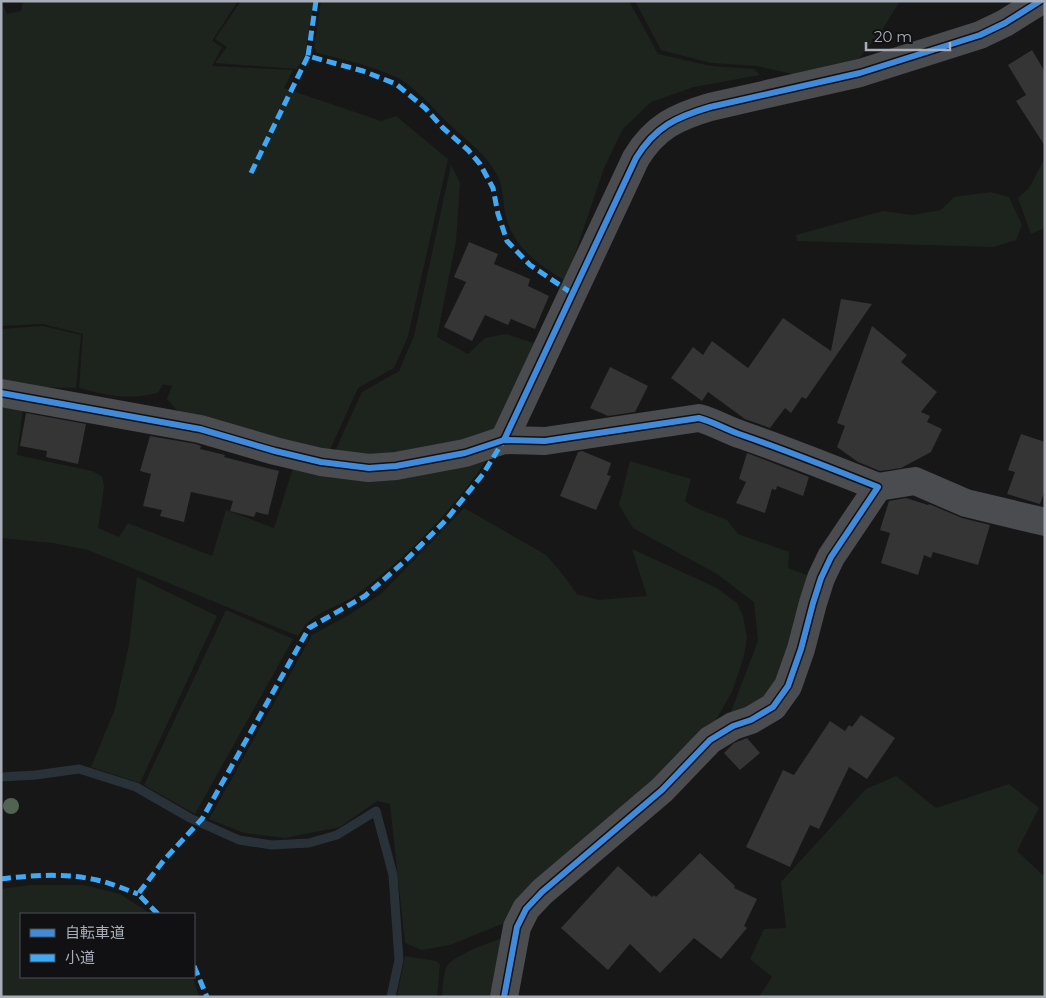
<svg xmlns="http://www.w3.org/2000/svg" width="1046" height="998" viewBox="0 0 1046 998" font-family="Montserrat,'Noto Sans JP',sans-serif">
<style>
.green{fill:#1d241e}
.lines{fill:none;stroke-linecap:round;stroke-linejoin:round}
.stream{stroke:#2a3239;stroke-width:9}
.building{fill:#353536}
.minor{stroke:#4b4c50;stroke-width:28}
.quiet{stroke:#3fa9f5;stroke-width:5;stroke-dasharray:10 5;stroke-linecap:butt}
.cycleway-casing{stroke:#111113;stroke-width:9}
.cycleway{stroke:#408adc;stroke-width:6}
.tree{fill:#506451}
</style>
<rect width="100%" height="100%" fill="#171717"/>
<g class="green">
<path d="M1 1 7 14 21 11 23 1H238L212 41 222 47 212 66 293 70 284 88 381 121 396 116 448 159 408 336 394 368 358 388 329 452 184 418 167 399 172 386 163 384 158 393C128 400 108 396 79 388L83 334 43 324 1 326Z"/>
<path d="M241 1H314L305 55 297 69 215 63 227 47 215 39Z"/>
<path d="M321 1H629L658 54 711 66 754 69 760 75 694 87 651 102 623 129 604 168 566 281C538 265 512 246 505 213 503 202 503 189 499 179 489 156 466 140 448 123 434 109 417 89 400 79 374 66 345 60 317 53L314 48Z"/>
<path d="M635 1H900L881 32 855 63 797 75 757 66 711 63 661 50Z"/>
<path d="M1045 158V228L1031 234 1018 198 1029 188Z"/>
<path d="M451 165 460 183 456 241 437 337 468 354 485 338 506 334 534 343 500 425 489 437 379 457 334 453 362 392 399 371 414 336Z"/>
<path d="M990 192 1009 197 1022 225 1016 240 994 247 797 241 796 235 883 211 912 215 941 210 954 197Z"/>
<path d="M43 326 81 335 76 388 1 386V329Z"/>
<path d="M1 398 23 409 17 455 92 471 102 476 104 487 98 528 119 537 128 523 212 556 226 510 274 528 294 465 392 478 427 474 488 457C458 506 402 562 356 595 341 606 320 610 307 623 303 627 301 632 298 636L88 550 53 543 1 538Z"/>
<path d="M630 461 691 479 685 501 694 507 727 520 738 534 789 552 788 568 809 576 776 686 755 706 729 717 758 641 754 602 717 574 633 528 619 505Z"/>
<path d="M464 508 546 555 560 571 577 594 598 600 647 596 632 549 717 588 737 603 743 616 747 637 744 656 732 692 714 723 502 924 450 945 422 950 405 943 390 804 377 801 340 827 285 838 244 833 209 819 312 635 347 616 382 593Z"/>
<path d="M137 577 217 616 140 783 91 767 115 709 129 645Z"/>
<path d="M226 610 293 639 195 814 144 785Z"/>
<path d="M896 776 936 808 1009 784 1039 808 1017 851 1045 877V997H759L772 977 750 959 764 929 786 928 781 882 866 789Z"/>
<path d="M30 885H84L120 894 151 914H21V977H193L199 997H1V889Z"/>
<path d="M510 935 498 997H442C443 987 443 974 447 966 454 954 496 941 510 935Z"/>
<path d="M405 956 436 961 440 964 437 997H397Z"/>
</g>
<g class="lines">
<path class="stream" d="M1 777 36 775 79 769 136 787 190 818 239 840 272 845 309 843 337 835 376 811 393 875 399 960 391 997"/>
</g>
<g class="building">
<path d="M1032 50 1045 72V146L1016 101 1026 95 1008 65Z"/>
<path d="M469 242 498 254 494 264 530 279 528 286 549 296 535 329 511 319 508 325 485 315 472 341 444 327 466 282 454 277Z"/>
<path d="M841 299 872 304 806 399 802 397 791 413 785 408 770 428 745 419 708 392 702 401 671 378 693 347 703 355 712 341 748 368 783 318 831 351Z"/>
<path d="M872 326 907 355 901 362 937 392 921 412 930 416 927 422 942 429 931 452 901 468 880 471 858 462 837 447 845 426 837 423Z"/>
<path d="M610 367 648 386 635 412 608 416 590 408Z"/>
<path d="M26 413 86 424 78 464 46 457 47 451 20 446Z"/>
<path d="M1021 434 1045 442V490L1040 504 1007 494 1015 472 1008 470Z"/>
<path d="M150 436 196 444 201 446 200 449 225 455 224 457 279 471 268 515 256 512 254 517 230 511 233 501 191 492 184 522 160 516 162 510 143 506 151 474 140 471Z"/>
<path d="M582 451 611 463 607 475 611 476 596 510 560 496 578 452Z"/>
<path d="M747 453 809 477 803 496 777 486 776 490 772 489 765 513 736 503 746 482 739 479Z"/>
<path d="M906 498 928 505 929 504 962 518 990 525 978 565 933 552 931 558 924 555 918 575 881 563 890 533 880 530 889 501Z"/>
<path d="M861 715 895 738 867 779 849 767 819 829 810 825 790 867 746 847 783 770 794 775 830 721 845 731 849 725 852 727Z"/>
<path d="M747 738 760 753 740 770 724 753 734 743Z"/>
<path d="M700 853 735 886 734 888 757 899 744 926 747 928 721 959 694 938 660 973 630 944 608 970 561 928 618 866 652 897 654 895 656 897Z"/>
</g>
<g class="lines">
<g class="minor">
<path d="M1 393 200 429 275 451 321 462 369 468 396 466 465 453 504 440 545 441 699 418C714 422 727 430 742 435 788 451 833 469 878 487L831 557 821 578 813 603 801 649 788 686 773 707 751 720 733 726 710 740 662 790 542 892 526 909 517 927 504 997"/>
<path d="M504 440 636 158C655 127 676 117 710 107L860 73 980 35 1005 23 1040 1"/>
<path d="M878 487 915 481 966 503 1045 522"/>
</g>
<g class="quiet">
<path d="M316 1 308 56 363 71 396 84 425 108 443 128 468 150 480 164 493 188 498 214 507 241 530 265 573 294"/>
<path d="M251 173 308 56"/>
<path d="M1 879C33 875 66 873 97 880 111 883 124 889 138 894"/>
<path d="M158 914 138 894 164 860 202 819 309 628 365 596 406 560 446 520 483 474 504 440"/>
<path d="M194 966 207 997"/>
</g>
<defs>
<g id="cycleway">
<path d="M1 393 200 429 275 451 321 462 369 468 396 466 465 453 504 440 545 441 699 418C714 422 727 430 742 435 788 451 833 469 878 487L831 557 821 578 813 603 801 649 788 686 773 707 751 720 733 726 710 740 662 790 542 892 526 909 517 927 504 997"/>
<path d="M504 440 636 158C655 127 676 117 710 107L860 73 980 35 1005 23 1040 1"/>
</g>
</defs>
<use href="#cycleway" class="cycleway-casing"/>
<use href="#cycleway" class="cycleway"/>
</g>
<circle class="tree" cx="11" cy="806" r="8"/>
<rect width="1046" height="998" fill="none" stroke="#a8adb8" stroke-width="5"/>
<rect x="20" y="913" width="175" height="65" fill="#111113" stroke="#4d4f55"/>
<rect x="30" y="929" width="25" height="8" fill="#408adc" stroke="#4d4f55"/>
<text x="65" y="938" font-size="15" fill="#a8adb8">自転車道</text>
<rect x="30" y="954" width="25" height="8" fill="#3fa9f5" stroke="#4d4f55"/>
<text x="65" y="963" font-size="15" fill="#a8adb8">小道</text>
<path d="M866 42v8h84v-8" fill="none" stroke="#a8adb8" stroke-width="2.5"/>
<text x="874" y="42" font-size="15" fill="#a8adb8" stroke="#111113" stroke-width="4" paint-order="stroke">20 m</text>
</svg>
